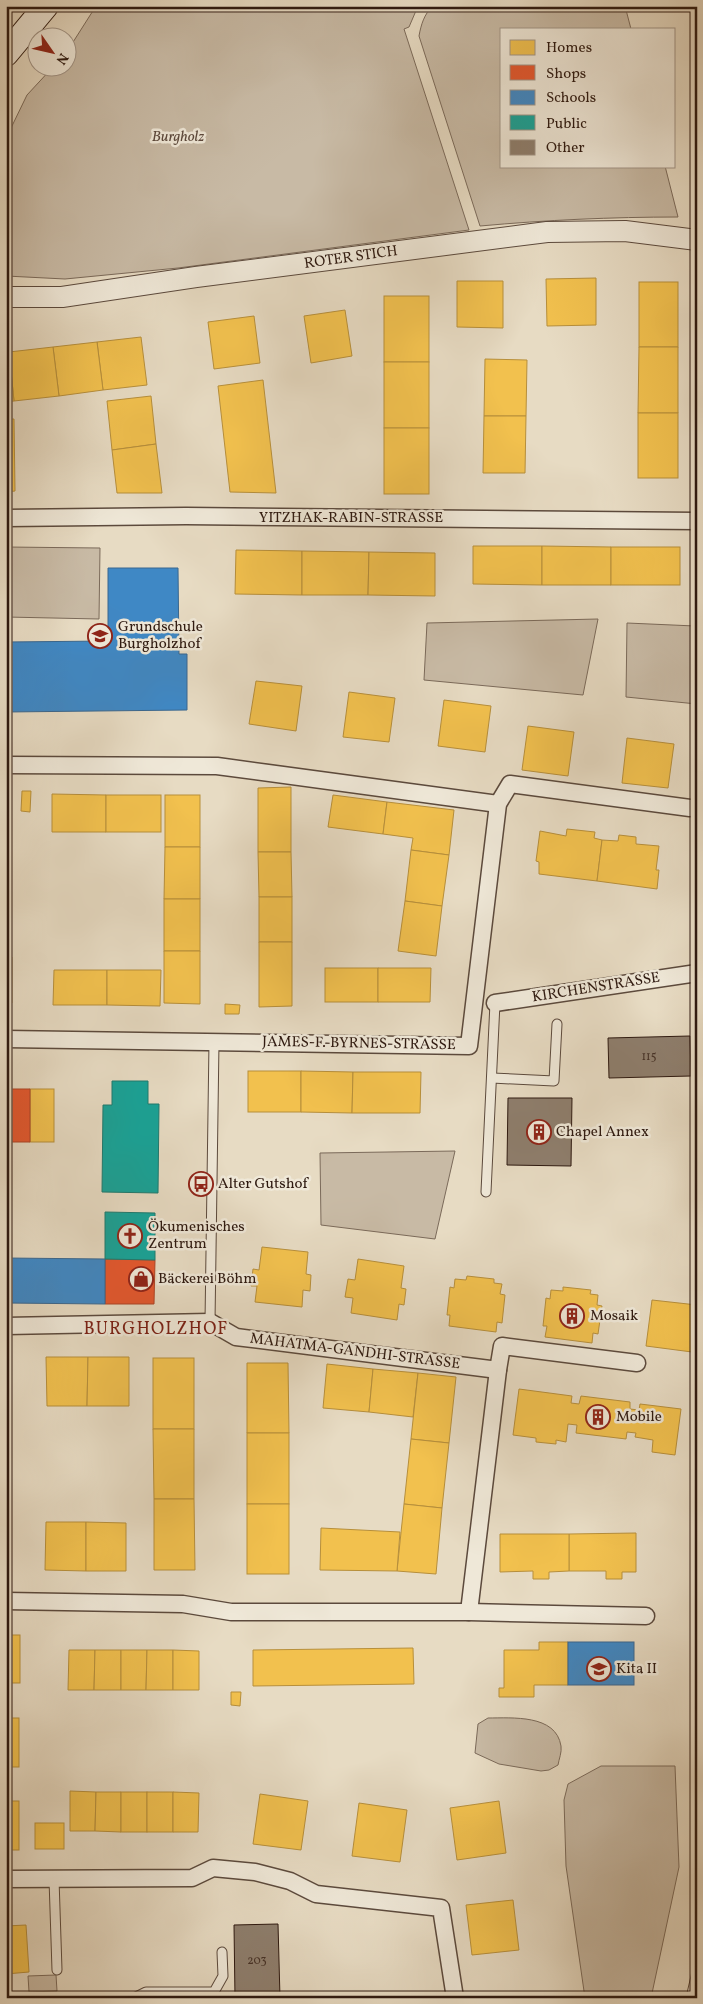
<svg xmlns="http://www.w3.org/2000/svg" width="703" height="2004" viewBox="0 0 703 2004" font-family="Vollkorn,serif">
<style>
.green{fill:#c8baa5;stroke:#7b6a5a}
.homes{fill:#f2c14e;stroke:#b78f3b}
.shops{fill:#e4572e;stroke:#ad4425}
.schools{fill:#3f88c5;stroke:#3a678f}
.public{fill:#17a398;stroke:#1e7a6f}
.building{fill:#8e7e6d;stroke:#2e1910}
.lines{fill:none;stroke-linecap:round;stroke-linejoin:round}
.service-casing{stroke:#5c4a3d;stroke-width:11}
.minor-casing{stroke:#5c4a3d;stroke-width:19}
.tertiary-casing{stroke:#5c4a3d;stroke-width:22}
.secondary-casing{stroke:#2e1910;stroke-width:26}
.service{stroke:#efe8d8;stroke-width:9}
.minor{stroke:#efe8d8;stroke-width:16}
.tertiary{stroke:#efe8d8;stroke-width:20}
.secondary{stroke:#efe8d8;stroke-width:24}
.labels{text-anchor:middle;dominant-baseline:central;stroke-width:5;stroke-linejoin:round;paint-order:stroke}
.number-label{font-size:12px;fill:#463227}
.park-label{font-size:15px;font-style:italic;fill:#5c493d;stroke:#efe8d8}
.street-label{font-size:15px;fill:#2e1910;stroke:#efe8d8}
.poi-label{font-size:15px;fill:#2e1910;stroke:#efe8d8;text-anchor:start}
.quarter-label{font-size:18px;letter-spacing:1px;fill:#7a1f14;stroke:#efe8d8}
</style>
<rect width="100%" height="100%" fill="#e7dbc3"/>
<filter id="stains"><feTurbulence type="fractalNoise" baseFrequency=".004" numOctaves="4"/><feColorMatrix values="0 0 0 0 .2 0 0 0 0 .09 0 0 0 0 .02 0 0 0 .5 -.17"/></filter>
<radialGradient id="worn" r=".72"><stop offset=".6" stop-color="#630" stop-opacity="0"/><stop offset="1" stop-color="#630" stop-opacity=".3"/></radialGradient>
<g class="green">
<path d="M96 6H418L409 27 404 29 469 230 178 268 65 279 6 276V150L11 128 27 95 52 68H68V50Z"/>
<path d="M433 6H625L631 29H502V166H665L678 217C612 217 546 220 480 226L419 36C421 25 424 14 433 6Z"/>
<path d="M6 547 100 548 99 619 6 617Z"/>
<path d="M598 619 583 695 424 680 427 623Z"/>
<path d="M627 623 695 626 697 704 626 697Z"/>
<path d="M455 1151 435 1239 321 1225 320 1153Z"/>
<path d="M488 1718C512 1718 556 1714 561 1746 562 1752 559 1759 558 1765L549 1770 541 1771 499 1764 475 1753 478 1724Z"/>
<path d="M601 1766H675L679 1867 651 1998H585L566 1866 564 1800 568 1784Z"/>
<path d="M56 1975 57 1991 29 1992 28 1976Z"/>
</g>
<g class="homes">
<path d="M596 278V325L547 326 546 279Z"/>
<path d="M457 281H503V328L457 327Z"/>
<rect x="639" y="282" width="39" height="65"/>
<rect x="384" y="296" width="45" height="66"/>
<path d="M345 310 352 356 311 363 304 316Z"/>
<path d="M254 316 260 363 214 369 208 322Z"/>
<path d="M141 337 147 385 103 390 97 342Z"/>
<path d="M97 342 103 390 59 396 53 347Z"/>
<path d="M53 347 59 396 14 401 9 352Z"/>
<path d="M639 347H678V413H638Z"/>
<path d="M9 352 14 401 6 402V353Z"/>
<path d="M485 359 527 360 526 416H484Z"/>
<rect x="384" y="362" width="45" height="66"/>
<path d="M263 380 276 493 230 492 218 386Z"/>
<path d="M151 396 156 444 112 450 107 401Z"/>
<rect x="638" y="413" width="40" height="65"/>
<path d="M484 416H526L525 473H483Z"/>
<path d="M6 419H14L15 491 6 492Z"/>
<rect x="384" y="428" width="45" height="66"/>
<path d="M156 444 162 493H117L112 450Z"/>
<path d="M473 546H542V585L473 584Z"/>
<path d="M542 546 611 547V585H542Z"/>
<rect x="611" y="547" width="69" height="38"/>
<path d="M236 550 302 551V595L235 594Z"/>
<path d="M302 551 369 552 368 595H302Z"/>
<path d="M369 552 435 553V596L368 595Z"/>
<path d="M256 681 302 686 296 731 249 724Z"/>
<path d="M349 692 395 698 389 742 343 737Z"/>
<path d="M444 700 491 706 485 752 438 746Z"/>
<path d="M528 726 574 732 568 776 522 770Z"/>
<path d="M627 738 674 744 668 788 622 783Z"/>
<path d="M291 787V852H258V788Z"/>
<path d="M22 791H31L30 812 21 811Z"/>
<path d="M52 794 106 795V832H52Z"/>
<rect x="6" y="795" width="2" height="42"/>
<rect x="106" y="795" width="55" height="37"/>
<rect x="165" y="795" width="35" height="52"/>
<path d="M333 795 387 802 383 834 328 827Z"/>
<path d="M387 802 454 810 449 855 411 850 413 838 383 834Z"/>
<path d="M567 829 595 832 594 838 602 840 597 881 539 874V862L536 861 540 831 566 836Z"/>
<path d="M619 835 636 837V844L659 846 656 870H659L657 889 597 881 602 840 618 841Z"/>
<path d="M165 847H200V899H164Z"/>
<path d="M411 850 449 855 442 906 405 901Z"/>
<path d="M258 852H291L292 897H259Z"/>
<rect x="6" y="878" width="3" height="42"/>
<rect x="259" y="897" width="33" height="45"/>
<rect x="164" y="899" width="36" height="52"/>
<path d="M405 901 442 906 436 956 398 951Z"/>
<path d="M259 942H292V1006L259 1007Z"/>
<path d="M164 951H200V1004L164 1003Z"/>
<path d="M6 957H12V1003L6 1004Z"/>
<rect x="325" y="968" width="53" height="34"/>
<path d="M378 968H431L430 1002H378Z"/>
<path d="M54 970H107V1005H53Z"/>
<path d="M107 970H161L160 1006 107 1005Z"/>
<path d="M225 1004 240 1005 239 1014H225Z"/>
<rect x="248" y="1071" width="53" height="41"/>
<path d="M301 1071 353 1072 352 1113 301 1112Z"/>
<path d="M353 1072H421L420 1113H352Z"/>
<rect x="30" y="1089" width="24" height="53"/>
<path d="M262 1247 308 1252 306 1274 311 1275 310 1291 303 1290 302 1307 255 1302 257 1286H251L253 1269 259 1270Z"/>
<path d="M358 1259 404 1266 401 1288 406 1289 404 1305 399 1304 397 1320 351 1313 353 1298 345 1297 348 1279 355 1280Z"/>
<path d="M467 1276 494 1279V1283L502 1284 500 1294 505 1295 502 1323 497 1322 496 1332 449 1326 450 1315H447L450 1287 454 1288 455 1279 466 1280Z"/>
<path d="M563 1287 591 1290 590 1294 598 1295 597 1305 602 1306 598 1334 593 1333 592 1343 545 1337 547 1326H543L546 1298 550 1299 551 1290 563 1291Z"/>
<path d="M652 1300 697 1305 692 1352 646 1346Z"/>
<path d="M46 1357H88L87 1406H47Z"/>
<path d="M88 1357H129V1406H87Z"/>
<rect x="153" y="1358" width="41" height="71"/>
<rect x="6" y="1360" width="4" height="47"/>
<path d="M247 1363H288L289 1433H247Z"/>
<path d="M327 1364 373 1369 369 1412 323 1408Z"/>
<path d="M373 1369 418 1373 413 1417 369 1412Z"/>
<path d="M418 1373 456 1377 449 1443 411 1439Z"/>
<path d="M519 1389 572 1396 571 1403 579 1404 581 1396 630 1402V1409L639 1410 640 1404 681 1409 675 1455 652 1452 653 1440 635 1437 636 1433 627 1432 626 1439 576 1433 577 1425 568 1424 566 1442 556 1440V1444L536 1442V1438L513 1435Z"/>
<path d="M153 1429H194V1499H154Z"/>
<rect x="247" y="1433" width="42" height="71"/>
<path d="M411 1439 449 1443 442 1508 404 1504Z"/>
<path d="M6 1440H8L7 1490H6Z"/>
<path d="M154 1499H194L195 1570H154Z"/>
<rect x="247" y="1504" width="42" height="70"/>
<path d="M404 1504 442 1508 436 1574 397 1571Z"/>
<path d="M46 1522H86V1571L45 1570Z"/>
<path d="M86 1522 126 1523V1571H86Z"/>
<path d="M6 1524 10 1525 9 1574H6Z"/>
<path d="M321 1528 400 1532 397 1571 320 1570Z"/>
<path d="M636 1533V1572H622V1579H606V1571H569V1534Z"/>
<path d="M500 1534H569V1571L549 1572V1579H533V1571L500 1572Z"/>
<rect x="6" y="1635" width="14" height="48"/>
<path d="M539 1642H568V1685H534V1697H499V1688H504V1650H539Z"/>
<path d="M413 1648 414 1684 253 1686V1650Z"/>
<path d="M69 1650H95L94 1690H68Z"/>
<path d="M95 1650H121V1690H94Z"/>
<path d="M121 1650H147L146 1690H121Z"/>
<path d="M147 1650H173V1690H146Z"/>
<path d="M173 1650 199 1651V1690H173Z"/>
<path d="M231 1692H241L240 1706 231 1705Z"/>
<rect x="6" y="1718" width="13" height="49"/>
<path d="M70 1791 96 1792 95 1831H70Z"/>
<path d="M96 1792H121V1832L95 1831Z"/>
<rect x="121" y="1792" width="26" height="40"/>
<rect x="147" y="1792" width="26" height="40"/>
<path d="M173 1792 199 1793 198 1832H173Z"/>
<path d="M260 1794 308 1801 301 1850 253 1844Z"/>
<rect x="6" y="1801" width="13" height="49"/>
<path d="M499 1801 506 1853 457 1860 450 1808Z"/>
<path d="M359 1803 407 1810 400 1862 352 1856Z"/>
<rect x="35" y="1823" width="29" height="26"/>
<path d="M513 1900 519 1950 472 1955 466 1905Z"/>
<path d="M26 1925 29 1972 6 1974V1926Z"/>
</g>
<g class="shops">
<path d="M7 1089H30V1142H6Z"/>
<path d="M105 1259 155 1260 154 1304H105Z"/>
</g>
<g class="schools">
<path d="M108 568H178L179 654H187V710L6 712V642L108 641Z"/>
<path d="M6 1258 105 1259V1304L6 1303Z"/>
<rect x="568" y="1642" width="66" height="43"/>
</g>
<g class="public">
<path d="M112 1081H148V1104H159L158 1193 102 1192 103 1105H112Z"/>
<path d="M105 1212 155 1213V1260L105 1259Z"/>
</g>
<g class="building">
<path d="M690 1036 691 1076 609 1078 608 1038Z"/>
<path d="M508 1098H572L571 1166 507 1165Z"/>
<path d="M278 1924 280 1998H235L234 1925Z"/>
</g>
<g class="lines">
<defs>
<g id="service">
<path d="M492 1078 554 1081 557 1024"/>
<path d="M486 1192 495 1003"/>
<path d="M210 1322 214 1042"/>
<path d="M54 1879 57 1970"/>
<path d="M134 1998 146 1992H214L223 1976 222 1952"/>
<path d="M691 1998 697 1972"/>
</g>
<g id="minor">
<path d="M6 518 186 516 697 521"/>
<path d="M6 765 217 766 498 804"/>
<path d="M495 1003 697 973"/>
<path d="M6 1039 469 1046 498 804 510 784 690 808"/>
<path d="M6 1326 210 1322 236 1337 498 1370 502 1346 637 1363"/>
<path d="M6 1601 183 1604 231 1612H469L498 1370"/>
<path d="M469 1612 646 1616"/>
<path d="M6 1879 192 1878 213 1868 255 1872 290 1881 316 1894 441 1908 455 1998"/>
</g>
<path id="tertiary" d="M6 297H62L196 277 547 232 625 231 697 240"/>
<path id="secondary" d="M6 54 46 6"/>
</defs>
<use href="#service" class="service-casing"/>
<use href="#minor" class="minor-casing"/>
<use href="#tertiary" class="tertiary-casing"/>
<use href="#secondary" class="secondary-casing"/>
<use href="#service" class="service"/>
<use href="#minor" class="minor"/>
<use href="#tertiary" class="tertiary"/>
<use href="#secondary" class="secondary"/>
</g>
<defs>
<symbol id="school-ring" viewBox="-11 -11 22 22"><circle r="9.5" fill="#efe8d8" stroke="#8f2418" stroke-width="1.5"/><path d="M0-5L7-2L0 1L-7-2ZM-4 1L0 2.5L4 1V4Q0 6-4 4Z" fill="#8f2418"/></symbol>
<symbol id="building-ring" viewBox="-11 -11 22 22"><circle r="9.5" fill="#efe8d8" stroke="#8f2418" stroke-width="1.5"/><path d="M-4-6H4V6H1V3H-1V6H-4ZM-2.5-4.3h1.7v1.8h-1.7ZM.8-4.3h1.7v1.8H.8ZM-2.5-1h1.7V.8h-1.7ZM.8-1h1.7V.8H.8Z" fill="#8f2418"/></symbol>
<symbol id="bus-ring" viewBox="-11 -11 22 22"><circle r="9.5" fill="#efe8d8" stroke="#8f2418" stroke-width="1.5"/><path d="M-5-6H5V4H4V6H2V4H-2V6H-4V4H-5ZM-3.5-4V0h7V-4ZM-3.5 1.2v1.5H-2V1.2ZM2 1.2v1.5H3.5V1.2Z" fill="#8f2418"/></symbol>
<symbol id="church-ring" viewBox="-11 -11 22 22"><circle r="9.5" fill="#efe8d8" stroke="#8f2418" stroke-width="1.5"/><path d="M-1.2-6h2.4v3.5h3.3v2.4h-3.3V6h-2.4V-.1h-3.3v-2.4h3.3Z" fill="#8f2418"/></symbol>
<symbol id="shop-ring" viewBox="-11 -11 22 22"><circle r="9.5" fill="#efe8d8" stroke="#8f2418" stroke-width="1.5"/><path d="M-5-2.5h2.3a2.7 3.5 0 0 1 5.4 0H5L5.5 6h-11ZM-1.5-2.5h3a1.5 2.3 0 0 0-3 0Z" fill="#8f2418"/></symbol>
</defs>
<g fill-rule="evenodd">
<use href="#school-ring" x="86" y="622" width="28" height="28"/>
<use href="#building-ring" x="525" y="1118" width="28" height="28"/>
<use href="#bus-ring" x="187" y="1170" width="28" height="28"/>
<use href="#church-ring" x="116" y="1222" width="28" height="28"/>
<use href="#shop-ring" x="127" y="1265" width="28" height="28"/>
<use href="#building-ring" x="558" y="1302" width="28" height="28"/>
<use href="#building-ring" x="584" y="1403" width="28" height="28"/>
<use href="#school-ring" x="585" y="1655" width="28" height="28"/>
</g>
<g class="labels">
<g class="number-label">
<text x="649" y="1057">115</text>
<text x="257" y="1961">203</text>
</g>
<g class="park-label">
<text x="178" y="137">Burgholz</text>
</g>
<g class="street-label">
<text transform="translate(351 258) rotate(-8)">ROTER STICH</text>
<text x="351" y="518">YITZHAK-RABIN-STRASSE</text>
<text transform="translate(596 988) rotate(-9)">KIRCHENSTRASSE</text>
<text transform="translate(359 1044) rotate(1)">JAMES-F.-BYRNES-STRASSE</text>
<text transform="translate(355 1352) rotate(7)">MAHATMA-GANDHI-STRASSE</text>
</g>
<g class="poi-label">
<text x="118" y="627">Grundschule<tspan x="118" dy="17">Burgholzhof</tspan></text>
<text x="556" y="1132">Chapel Annex</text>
<text x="218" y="1184">Alter Gutshof</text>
<text x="148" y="1227">Ökumenisches<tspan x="148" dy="17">Zentrum</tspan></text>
<text x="158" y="1279">Bäckerei Böhm</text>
<text x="590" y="1316">Mosaik</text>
<text x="616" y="1417">Mobile</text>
<text x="616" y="1669">Kita II</text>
</g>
<g class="quarter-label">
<text x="156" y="1329">BURGHOLZHOF</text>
</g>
</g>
<rect width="703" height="2004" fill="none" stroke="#e7dbc3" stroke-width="25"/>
<rect x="8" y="8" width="688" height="1989" fill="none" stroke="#2e1910" stroke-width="2.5"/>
<rect x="12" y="12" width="678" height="1979" fill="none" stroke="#2e1910"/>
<rect x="500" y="28" width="175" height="140" fill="#efe8d8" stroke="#a29588"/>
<rect x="510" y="40" width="25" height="15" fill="#f2c14e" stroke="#a29588"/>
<text x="546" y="52" font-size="15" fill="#2e1910">Homes</text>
<rect x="510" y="65" width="25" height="15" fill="#e4572e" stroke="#a29588"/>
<text x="546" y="78" font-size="15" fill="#2e1910">Shops</text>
<rect x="510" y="90" width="25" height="15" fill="#3f88c5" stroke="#a29588"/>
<text x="546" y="102" font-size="15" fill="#2e1910">Schools</text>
<rect x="510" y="115" width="25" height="15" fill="#17a398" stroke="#a29588"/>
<text x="546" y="128" font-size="15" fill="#2e1910">Public</text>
<rect x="510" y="140" width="25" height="15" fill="#8e7e6d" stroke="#a29588"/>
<text x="546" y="152" font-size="15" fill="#2e1910">Other</text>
<g transform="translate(52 52) rotate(124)"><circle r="24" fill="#efe8d8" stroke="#a29588"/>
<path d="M0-4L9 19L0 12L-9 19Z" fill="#8f2418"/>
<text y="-8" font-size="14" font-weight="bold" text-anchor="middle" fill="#2e1910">N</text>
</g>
<rect width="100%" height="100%" filter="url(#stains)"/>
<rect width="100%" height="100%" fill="url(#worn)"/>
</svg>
